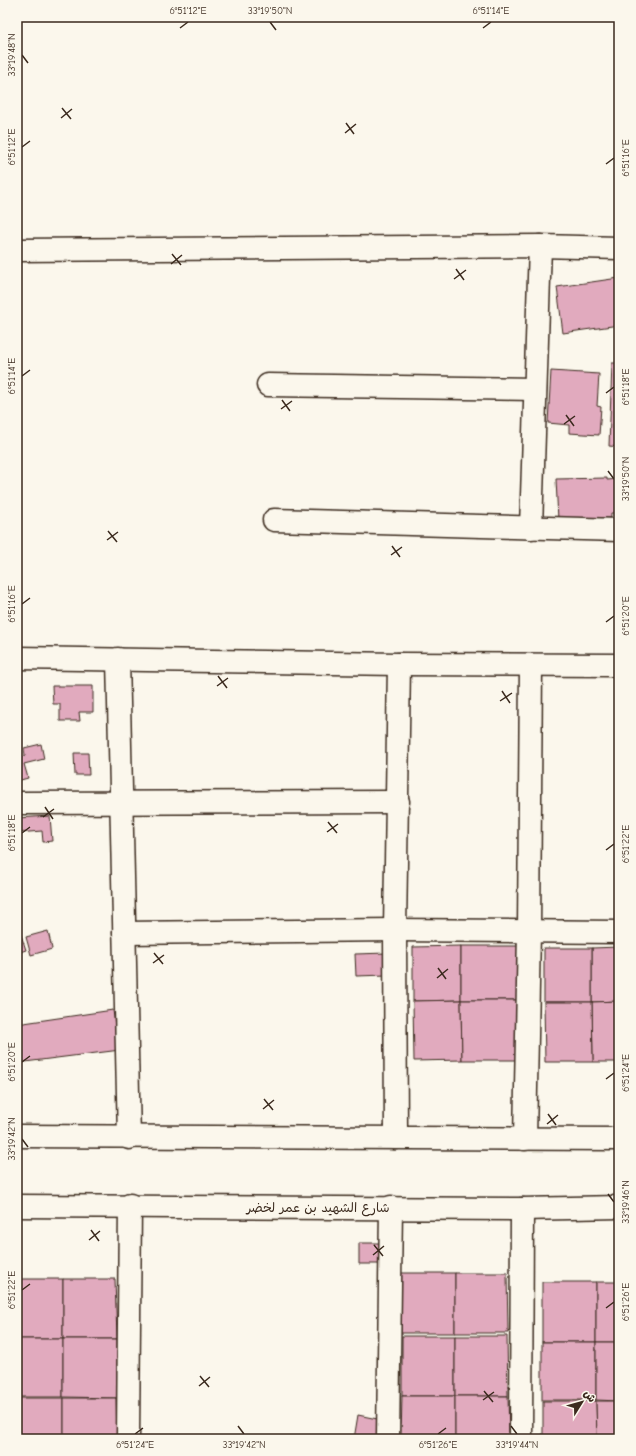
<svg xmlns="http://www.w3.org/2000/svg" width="636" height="1456" viewBox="0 0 636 1456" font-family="'Comic Neue','Playpen Sans Arabic',sans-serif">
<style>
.building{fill:#e1aabe;stroke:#3b2a1e}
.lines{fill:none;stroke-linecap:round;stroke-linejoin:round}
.street-casing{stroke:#3b2a1e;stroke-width:25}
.secondary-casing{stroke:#3b2a1e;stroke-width:25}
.street{stroke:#fbf7ec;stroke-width:22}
.secondary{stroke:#fbf7ec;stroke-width:22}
.ticks{fill:none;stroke:#3b2a1e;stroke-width:1.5}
.labels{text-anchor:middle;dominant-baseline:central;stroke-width:3;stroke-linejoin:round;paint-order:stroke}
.street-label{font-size:13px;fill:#3b2a1e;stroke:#fbf7ec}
.neatline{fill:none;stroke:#3b2a1e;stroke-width:1.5}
.ticks-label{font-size:10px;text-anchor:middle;fill:#3b2a1e}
</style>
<rect width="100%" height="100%" fill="#fbf7ec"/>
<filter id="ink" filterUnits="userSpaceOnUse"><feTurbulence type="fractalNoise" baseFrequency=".025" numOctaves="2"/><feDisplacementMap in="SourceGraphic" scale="8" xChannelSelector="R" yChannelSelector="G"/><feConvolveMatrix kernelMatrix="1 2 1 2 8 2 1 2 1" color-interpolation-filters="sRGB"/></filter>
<g filter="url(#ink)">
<g class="building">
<path d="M619 278V325L563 333 557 287Z"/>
<path d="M612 363H619V447L609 446Z"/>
<path d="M551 371 599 374 597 406 601 407 599 435 569 433V425L548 423Z"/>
<path d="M607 478V480L619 479V513H611V518L558 520 556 479Z"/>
<path d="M52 686H93V712H79L80 721H60V704H53Z"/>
<path d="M41 744 44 759 24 764 28 778 17 781V758L25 756 24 748Z"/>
<path d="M74 753H88L89 775H75Z"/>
<path d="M50 816 52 841 43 842 42 831 17 833V818Z"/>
<path d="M48 931 52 949 31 955 26 937Z"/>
<path d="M21 935 26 950 17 953V937Z"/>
<path d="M461 946V1000L413 1001V947Z"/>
<rect x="461" y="946" width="57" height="54"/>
<path d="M619 947V1001L592 1002V948Z"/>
<rect x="544" y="948" width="48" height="54"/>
<path d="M387 953V975L356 976 355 954Z"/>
<path d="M461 1000 462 1060 414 1061 413 1001Z"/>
<path d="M461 1000H518L519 1060H462Z"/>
<path d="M619 1001V1062H593L592 1002Z"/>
<path d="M544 1002H592L593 1062H545Z"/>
<path d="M113 1010 116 1034 128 1049 17 1063V1024Z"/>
<path d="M359 1243H382L383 1264H359Z"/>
<rect x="401" y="1273" width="54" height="60"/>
<path d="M455 1273H507L508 1333H455Z"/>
<rect x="17" y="1279" width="46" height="60"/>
<path d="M63 1279H115L117 1339H63Z"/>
<rect x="542" y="1282" width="54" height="60"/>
<rect x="596" y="1282" width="23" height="60"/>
<rect x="402" y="1336" width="53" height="60"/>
<path d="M455 1336H507L508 1396H455Z"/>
<rect x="17" y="1339" width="46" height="58"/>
<path d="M63 1339H117V1398L63 1397Z"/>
<rect x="542" y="1342" width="54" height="58"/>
<path d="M596 1342H619V1401L596 1400Z"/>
<path d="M402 1396H455V1439H401Z"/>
<path d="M455 1396H508L509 1439H455Z"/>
<rect x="17" y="1398" width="47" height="41"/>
<path d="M64 1398H116L117 1439H64Z"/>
<path d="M543 1401H596L597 1439H543Z"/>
<path d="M596 1401H619V1439H597Z"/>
<path d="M358 1415 387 1421 383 1439H354Z"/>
</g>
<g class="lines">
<defs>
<g id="street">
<path d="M17 250 540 246 619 248"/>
<path d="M268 385 535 389"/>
<path d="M274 520 619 530"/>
<path d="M531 528 540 246"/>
<path d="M17 658 399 664 619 665"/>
<path d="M118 659 129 1138"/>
<path d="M17 803 398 802"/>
<path d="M124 933 395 930 619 932"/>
<path d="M396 1138 395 930 399 664"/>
<path d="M525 1139 529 932 531 665"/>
<path d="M128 1439 130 1205"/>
<path d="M388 1439 391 1207"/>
<path d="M521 1439 522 1209"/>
</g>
<g id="secondary">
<path d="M17 1136 619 1139"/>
<path d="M17 1206 522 1209 619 1207"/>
</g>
</defs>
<use href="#street" class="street-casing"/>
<use href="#secondary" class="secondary-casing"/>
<use href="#street" class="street"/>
<use href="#secondary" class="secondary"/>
</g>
</g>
<path class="ticks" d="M270 22 276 30M180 28 188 22M483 28 491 22M22 55 28 63M62 108 71 119M61 118 72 109M346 123 354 134M345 133 356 124M22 147 30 141M606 164 614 158M172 254 181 265M171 264 182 255M456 269 464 280M454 279 466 270M22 376 30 370M606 393 614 387M282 400 290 411M281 409 292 401M566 415 574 426M564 424 575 416M608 471 614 479M108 531 117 542M107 540 118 532M392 546 400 557M391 555 402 547M22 604 30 598M606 622 614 616M218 676 227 688M217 686 228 678M502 691 510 703M500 701 512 693M45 807 53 819M43 817 54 809M328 822 337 833M327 832 338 824M22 833 30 827M606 850 614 844M154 953 163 964M153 963 164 955M438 968 446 979M437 978 448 969M22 1062 30 1056M606 1079 614 1073M264 1099 273 1110M263 1109 274 1100M548 1114 556 1125M547 1124 558 1115M22 1139 28 1147M608 1194 614 1202M91 1230 99 1241M89 1240 100 1231M374 1245 383 1256M373 1255 384 1246M22 1290 30 1284M606 1308 614 1302M200 1376 209 1387M199 1386 210 1377M484 1391 493 1402M483 1400 494 1392M238 1426 244 1434M511 1426 517 1434M135 1434 143 1428M438 1434 446 1428"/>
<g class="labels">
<g class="street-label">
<text x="318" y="1207">شارع الشهيد بن عمر لخضر</text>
</g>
</g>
<rect width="636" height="1456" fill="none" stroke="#fbf7ec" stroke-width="44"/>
<g transform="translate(582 1402) rotate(53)" stroke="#fbf7ec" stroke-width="3" paint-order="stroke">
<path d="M0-3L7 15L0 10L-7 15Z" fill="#3b2a1e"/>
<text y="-6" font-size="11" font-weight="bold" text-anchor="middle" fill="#3b2a1e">ش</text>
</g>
<rect x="22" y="22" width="592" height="1412" class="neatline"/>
<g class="ticks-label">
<text x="188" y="14">6°51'12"E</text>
<text x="270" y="14">33°19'50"N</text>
<text x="491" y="14">6°51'14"E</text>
<text transform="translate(11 55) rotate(-90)" y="4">33°19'48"N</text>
<text transform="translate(11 147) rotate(-90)" y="4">6°51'12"E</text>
<text transform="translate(625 158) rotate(-90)" y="4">6°51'16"E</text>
<text transform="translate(11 376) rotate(-90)" y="4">6°51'14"E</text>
<text transform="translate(625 387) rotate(-90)" y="4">6°51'18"E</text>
<text transform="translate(625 479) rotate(-90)" y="4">33°19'50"N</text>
<text transform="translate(11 604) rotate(-90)" y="4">6°51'16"E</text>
<text transform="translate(625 616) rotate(-90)" y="4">6°51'20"E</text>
<text transform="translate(11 833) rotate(-90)" y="4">6°51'18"E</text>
<text transform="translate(625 844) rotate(-90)" y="4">6°51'22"E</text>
<text transform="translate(11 1062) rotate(-90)" y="4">6°51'20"E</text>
<text transform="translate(625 1073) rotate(-90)" y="4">6°51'24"E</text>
<text transform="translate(11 1139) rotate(-90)" y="4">33°19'42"N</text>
<text transform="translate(625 1202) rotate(-90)" y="4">33°19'46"N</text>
<text transform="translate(11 1290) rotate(-90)" y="4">6°51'22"E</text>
<text transform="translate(625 1302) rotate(-90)" y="4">6°51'26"E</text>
<text x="135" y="1448">6°51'24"E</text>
<text x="244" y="1448">33°19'42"N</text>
<text x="438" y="1448">6°51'26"E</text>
<text x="517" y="1448">33°19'44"N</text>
</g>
</svg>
